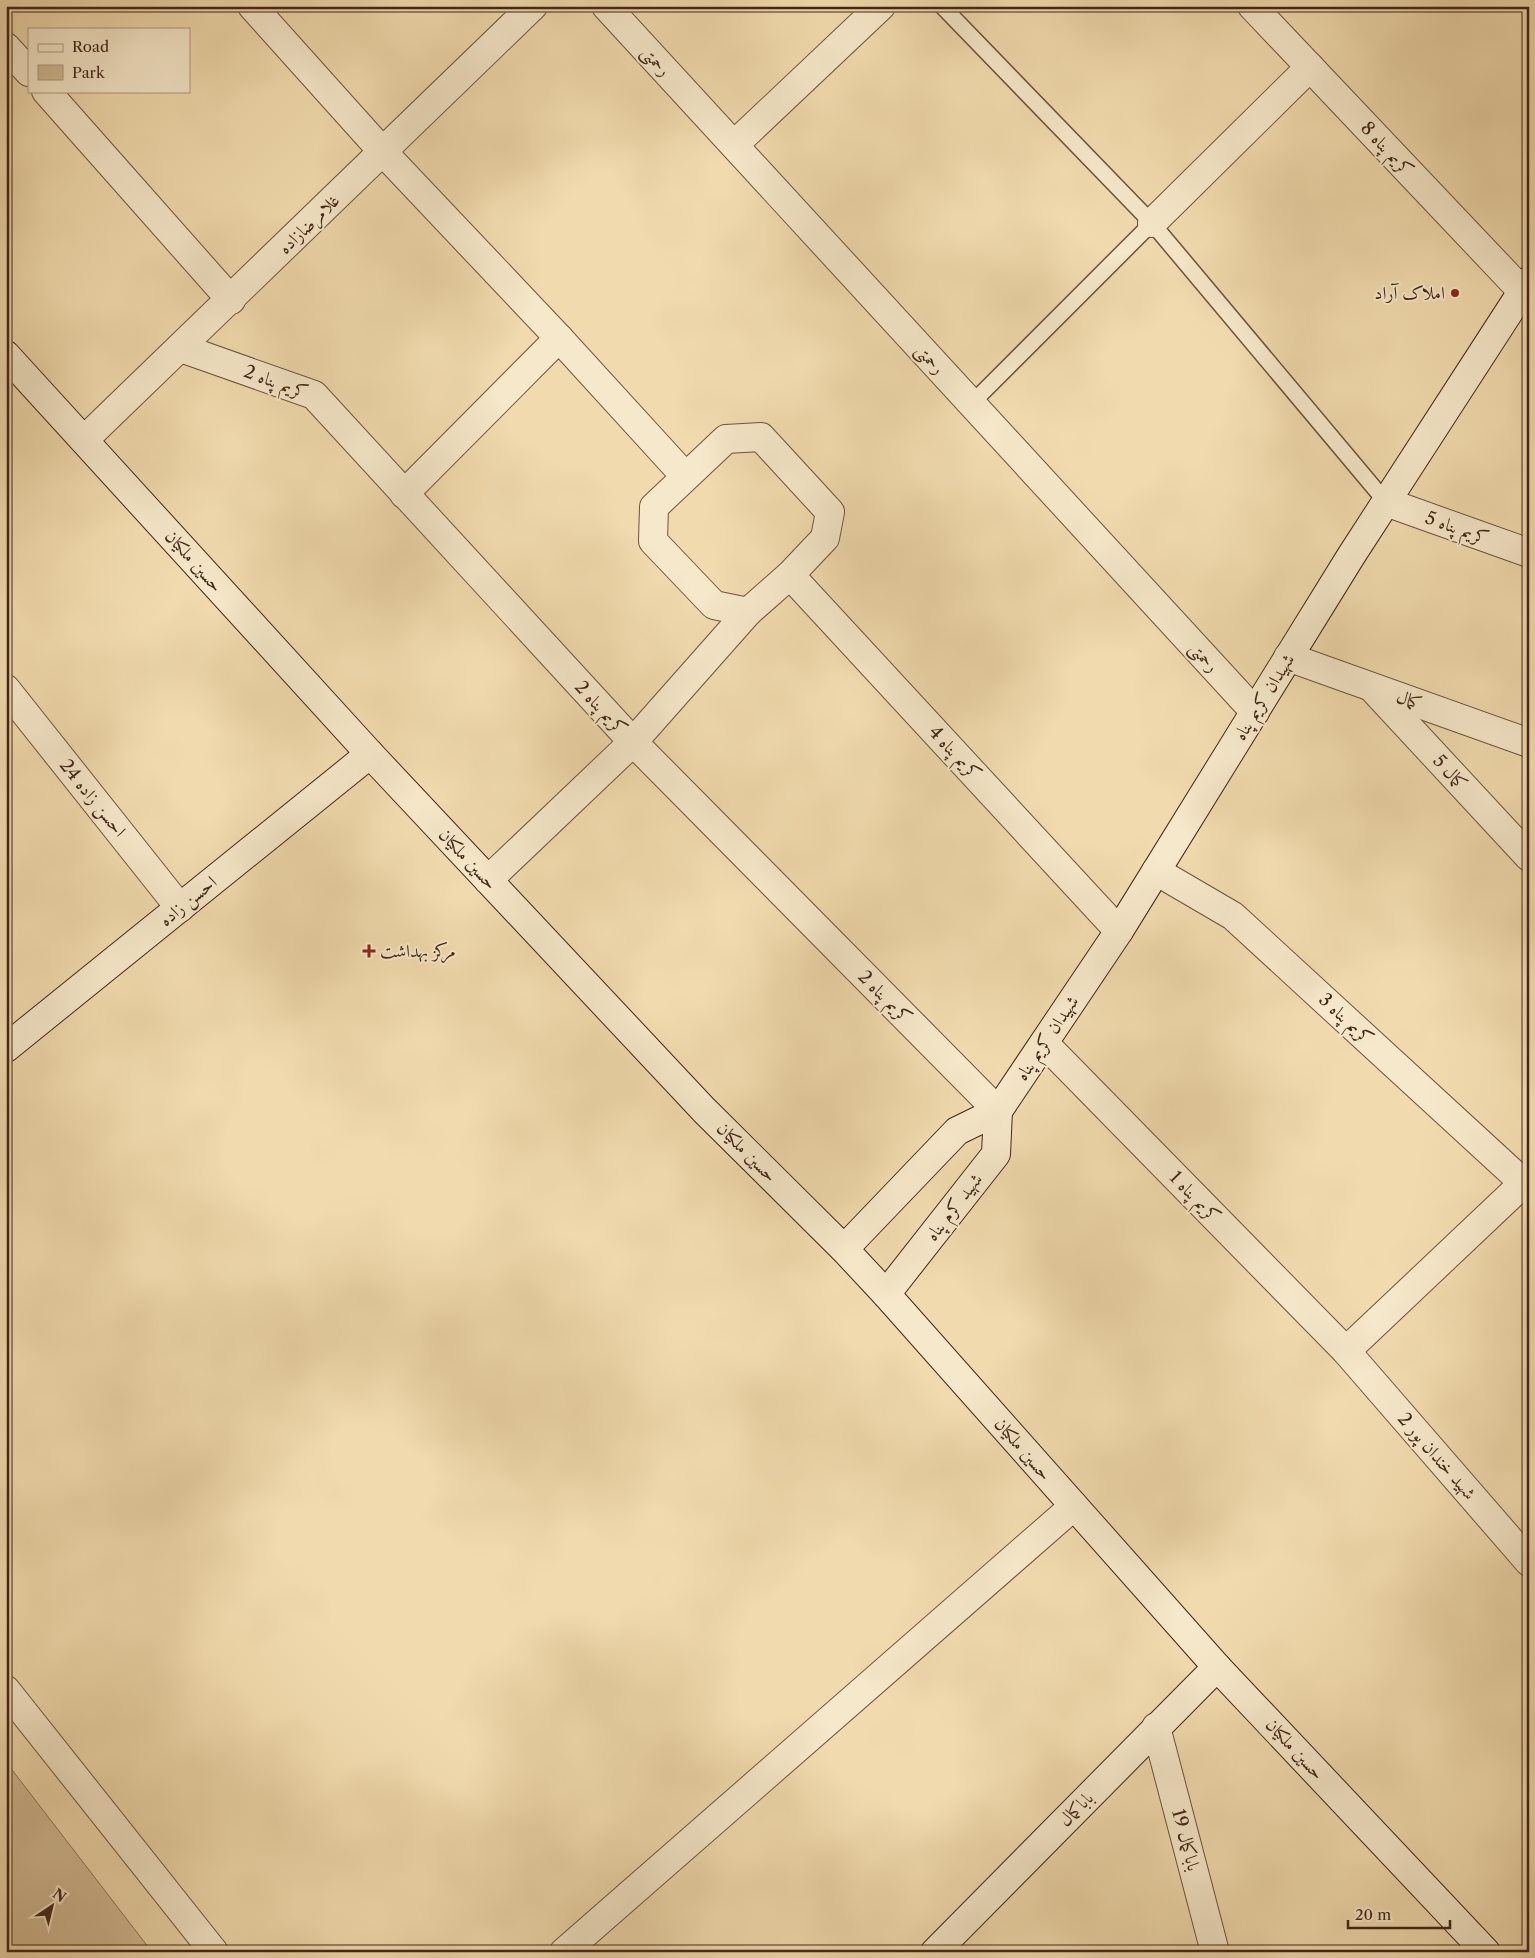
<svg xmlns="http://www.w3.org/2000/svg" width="1535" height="1958" viewBox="0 0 1535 1958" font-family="'Libre Caslon Text',Amiri,serif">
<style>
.green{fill:#d3bc95;stroke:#8a7157}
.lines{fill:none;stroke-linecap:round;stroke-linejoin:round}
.lane-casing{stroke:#6d533e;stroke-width:18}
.street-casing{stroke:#6d533e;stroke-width:30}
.secondary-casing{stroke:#412619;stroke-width:30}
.lane{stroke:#f6e8ca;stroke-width:15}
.street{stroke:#f6e8ca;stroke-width:28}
.secondary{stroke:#f6e8ca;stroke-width:28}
.poi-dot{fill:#8f2418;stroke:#f6e8ca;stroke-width:2}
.labels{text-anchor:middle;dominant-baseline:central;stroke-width:4;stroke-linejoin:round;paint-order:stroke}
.street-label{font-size:18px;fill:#412619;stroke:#f6e8ca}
.poi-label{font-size:18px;fill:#412619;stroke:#f6e8ca;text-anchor:end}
</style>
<rect width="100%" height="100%" fill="#f1dbae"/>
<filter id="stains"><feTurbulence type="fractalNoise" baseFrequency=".004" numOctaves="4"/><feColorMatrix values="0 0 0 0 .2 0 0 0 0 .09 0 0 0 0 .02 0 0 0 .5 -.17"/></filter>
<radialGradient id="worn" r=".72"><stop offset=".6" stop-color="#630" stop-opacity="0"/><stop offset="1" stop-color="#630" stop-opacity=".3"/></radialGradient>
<path class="green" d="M6 1762 152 1952H6Z"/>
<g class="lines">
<defs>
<g id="lane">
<path d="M942 6 1152 223 1386 502"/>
<path d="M971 404 1152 223"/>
</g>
<g id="street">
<path d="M252 6 383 152 559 338 685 476"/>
<path d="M606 6 1255 712"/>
<path d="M1252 6 1522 291 1529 293"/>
<path d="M6 47 29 72"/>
<path d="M46 91 231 300"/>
<path d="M734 145 881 6"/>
<path d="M1152 223 1310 67"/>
<path d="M181 348 314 395 633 742 998 1111"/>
<path d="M761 437 830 512 825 538 790 575 748 612 714 605 653 541 654 507 726 439Z"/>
<path d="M84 440 533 6"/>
<path d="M404 494 559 338"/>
<path d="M1386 502 1529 553"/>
<path d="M790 575 1119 931"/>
<path d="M1288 657 1529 743"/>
<path d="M6 689 180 908"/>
<path d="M1375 691 1529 857"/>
<path d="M1156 871 1233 916 1529 1188"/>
<path d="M488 880 633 742 748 612"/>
<path d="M1044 1043 1346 1351 1529 1562"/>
<path d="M1346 1351 1529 1178"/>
<path d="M6 1690 214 1952"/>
<path d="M1156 1727 1215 1952"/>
<path d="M564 1952 1074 1506"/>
</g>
<g id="secondary">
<path d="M6 355 370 754 704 1110 844 1249 886 1294 1217 1667 1486 1952"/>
<path d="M6 1048 370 754"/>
<path d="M998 1111 1119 931 1351 556 1529 281"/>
<path d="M844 1249 957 1131 998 1111"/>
<path d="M886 1294 996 1154 998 1111"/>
<path d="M935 1952 1217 1667"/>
</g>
</defs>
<use href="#lane" class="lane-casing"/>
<use href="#street" class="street-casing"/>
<use href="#secondary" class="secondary-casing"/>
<use href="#lane" class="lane"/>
<use href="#street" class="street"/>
<use href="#secondary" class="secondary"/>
</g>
<g class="poi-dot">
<circle cx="1455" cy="293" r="5"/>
<path d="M366.5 943.5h5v5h5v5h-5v5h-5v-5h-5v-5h5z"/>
</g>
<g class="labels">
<g class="street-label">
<text transform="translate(656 61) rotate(47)">رحمتی</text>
<text transform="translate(1387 149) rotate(47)">کریم پناه 8</text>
<text transform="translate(309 224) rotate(-44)">غلامرضازاده</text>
<text transform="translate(930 359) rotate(47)">رحمتی</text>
<text transform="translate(276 382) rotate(20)">کریم پناه 2</text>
<text transform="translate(1457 528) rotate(20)">کریم پناه 5</text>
<text transform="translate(194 561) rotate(48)">حسین ملکیان</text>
<text transform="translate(1204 657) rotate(47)">رحمتی</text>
<text transform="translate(1264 697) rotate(-58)">شهیدان کریم پناه</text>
<text transform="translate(1409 700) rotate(20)">کمال</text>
<text transform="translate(601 708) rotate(47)">کریم پناه 2</text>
<text transform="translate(955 753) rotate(47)">کریم پناه 4</text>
<text transform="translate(1450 772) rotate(47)">کمال 5</text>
<text transform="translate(93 798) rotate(51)">احسن زاده 24</text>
<text transform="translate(468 859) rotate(47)">حسین ملکیان</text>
<text transform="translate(188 901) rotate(-39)">احسن زاده</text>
<text transform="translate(885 997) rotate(45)">کریم پناه 2</text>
<text transform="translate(1346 1019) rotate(43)">کریم پناه 3</text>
<text transform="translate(1047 1038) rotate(-56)">شهیدان کریم پناه</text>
<text transform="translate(747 1152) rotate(45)">حسین ملکیان</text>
<text transform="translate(1195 1197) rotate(46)">کریم پناه 1</text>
<text transform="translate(954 1207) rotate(-52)">شهید کرم پناه</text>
<text transform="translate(1023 1449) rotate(49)">حسین ملکیان</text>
<text transform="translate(1437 1456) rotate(49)">شهید خندان پور 2</text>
<text transform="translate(1295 1749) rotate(47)">حسین ملکیان</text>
<text transform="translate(1076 1809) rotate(-45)">باباکمال</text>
<text transform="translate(1186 1840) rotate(75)">باباکمال 19</text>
</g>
<g class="poi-label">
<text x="1445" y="293">املاک آراد</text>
<text x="380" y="951" text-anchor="start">مرکز بهداشت</text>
</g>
</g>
<rect width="1535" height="1958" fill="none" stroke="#f1dbae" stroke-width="25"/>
<rect x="8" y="8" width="1520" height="1943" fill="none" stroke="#412619" stroke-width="2.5"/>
<rect x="12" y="12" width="1510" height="1933" fill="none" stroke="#412619"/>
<rect x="28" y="28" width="162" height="65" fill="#f6e8ca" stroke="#ae9a83"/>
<rect x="38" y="44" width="25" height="8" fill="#f6e8ca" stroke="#ae9a83"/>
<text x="72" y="52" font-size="15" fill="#412619">Road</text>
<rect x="38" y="65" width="25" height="15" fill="#d3bc95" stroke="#ae9a83"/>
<text x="72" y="78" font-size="15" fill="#412619">Park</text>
<g transform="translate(52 1906) rotate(35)" stroke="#f6e8ca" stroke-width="4" paint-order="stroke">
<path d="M0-4L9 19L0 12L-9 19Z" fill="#412619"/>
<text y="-8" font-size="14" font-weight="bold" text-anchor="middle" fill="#412619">N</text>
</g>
<path d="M1348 1920v8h102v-8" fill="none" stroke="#412619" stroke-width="2.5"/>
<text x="1355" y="1920" font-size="15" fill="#412619" stroke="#f6e8ca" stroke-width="4" paint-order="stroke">20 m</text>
<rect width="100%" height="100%" filter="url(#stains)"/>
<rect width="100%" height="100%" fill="url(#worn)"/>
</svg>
